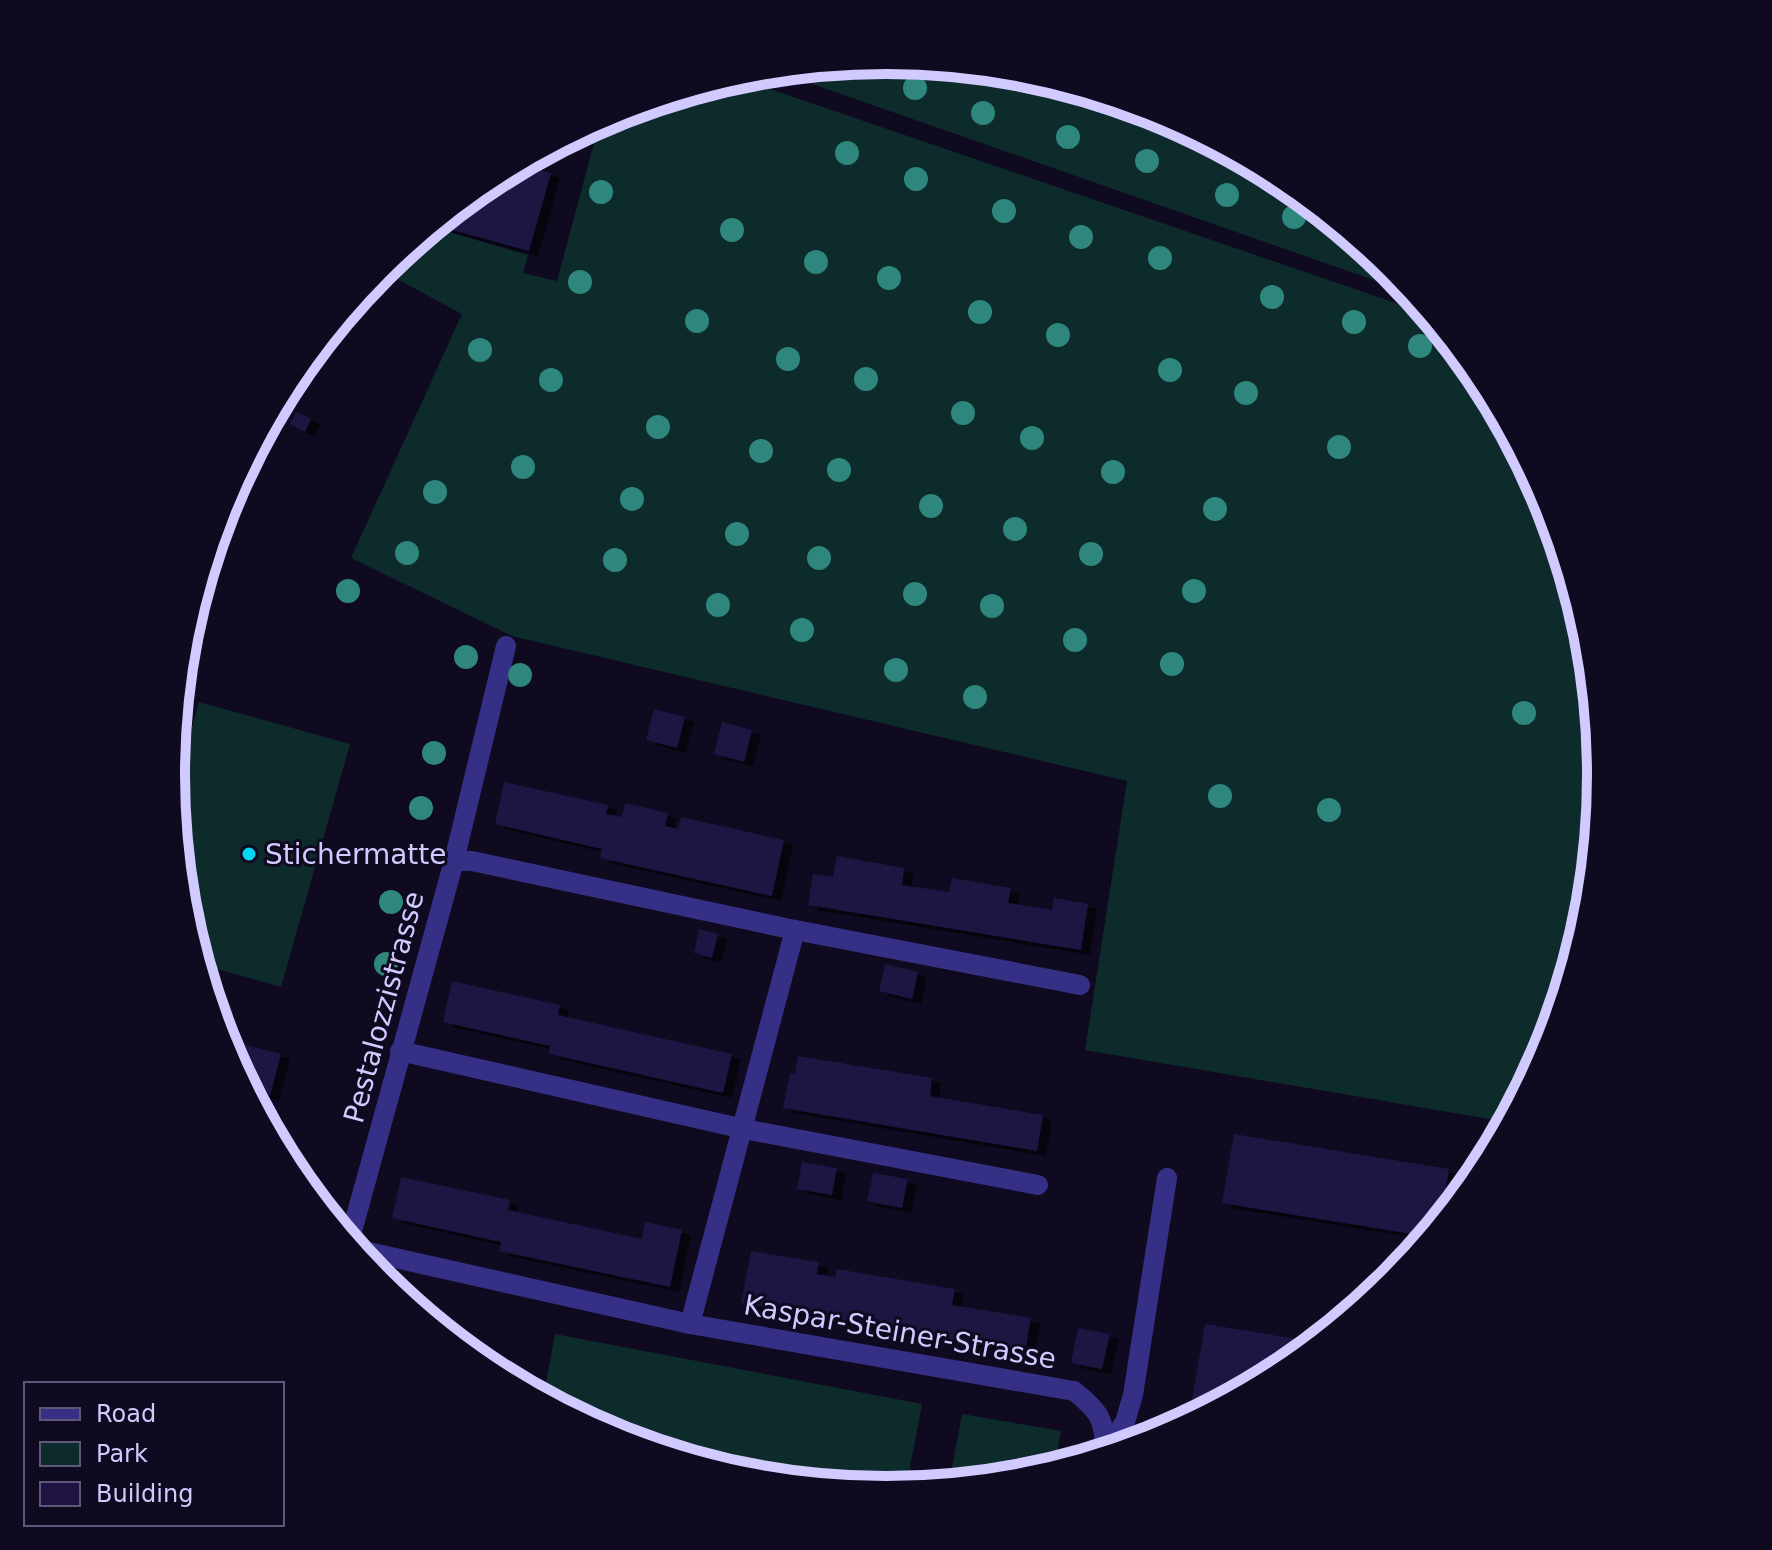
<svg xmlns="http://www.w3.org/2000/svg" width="1772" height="1550" viewBox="0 0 1772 1550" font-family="'DejaVu Sans',sans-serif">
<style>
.green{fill:#0d2b2b}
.building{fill:#1f1443;filter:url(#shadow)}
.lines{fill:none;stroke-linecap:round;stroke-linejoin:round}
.service{stroke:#353085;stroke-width:20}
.minor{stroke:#353085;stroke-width:20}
.tree{fill:#2f867c}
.poi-dot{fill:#00d6f5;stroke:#0f0a20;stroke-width:3}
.labels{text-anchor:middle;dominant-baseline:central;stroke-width:6;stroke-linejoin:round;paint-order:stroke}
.poi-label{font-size:28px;fill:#d1caff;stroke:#0f0a20;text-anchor:start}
.street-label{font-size:28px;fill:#d1caff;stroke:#0f0a20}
.rim{fill:none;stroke:#d1caff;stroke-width:10}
</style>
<defs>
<filter id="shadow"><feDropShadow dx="9" dy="5" stdDeviation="0" flood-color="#0009"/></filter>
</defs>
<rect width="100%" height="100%" fill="#0f0a20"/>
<g class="green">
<path d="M886 60 1026 74 1160 115 1284 181 1392 270 1411 293 775 71Z"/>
<path d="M735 77 1428 314 1481 378 1547 502 1587 636 1601 775 1587 915 1546 1049 1507 1122 1085 1050 1127 781 512 636 351 558 462 314 380 270 432 227 528 255 523 273 557 281 594 143 571 137C622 109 679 94 735 77Z"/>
<path d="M199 702 350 744 281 987 200 964 185 914 173 795Z"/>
<path d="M555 1334 922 1404 906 1488 886 1490 746 1476 612 1435 543 1398Z"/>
<path d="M962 1414 1061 1431 1055 1467 1025 1476 949 1484Z"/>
</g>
<g class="building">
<path d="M519 164 551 173 529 251 434 225 489 180Z"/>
<path d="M296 412 311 419 305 432 290 424Z"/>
<path d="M654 709 685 717 677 748 646 740Z"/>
<path d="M722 722 752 730 744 762 714 754Z"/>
<path d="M504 782 608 805 606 814 622 817 625 803 668 813 665 826 678 829 681 817 784 840 772 896 600 858 602 849 495 824Z"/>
<path d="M837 856 904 868 902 885 949 892 952 878 1011 888 1008 903 1052 910 1054 898 1088 904 1081 950 808 905 813 874 833 877Z"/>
<path d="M699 929 718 934 712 958 694 953Z"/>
<path d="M885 964 918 972 912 999 879 991Z"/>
<path d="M452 981 560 1005 558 1015 732 1054 723 1093 549 1054 550 1046 443 1022Z"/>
<path d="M222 1039 281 1054 270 1096 248 1091Z"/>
<path d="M798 1056 932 1078 930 1096 1043 1115 1037 1151 783 1108 790 1073 795 1074Z"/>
<path d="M1234 1134 1449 1169 1441 1220 1416 1251 1418 1235 1222 1203Z"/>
<path d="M802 1162 837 1168 832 1195 797 1189Z"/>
<path d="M873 1173 908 1179 902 1208 867 1201Z"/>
<path d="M401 1177 510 1200 508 1210 642 1239 645 1222 682 1230 670 1287 499 1251 501 1242 392 1218Z"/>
<path d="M751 1251 819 1262 817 1274 835 1277 837 1269 955 1289 952 1305 1031 1318 1025 1352 741 1303Z"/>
<path d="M1205 1324 1316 1342 1283 1370 1219 1404 1192 1400Z"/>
<path d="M1078 1328 1110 1334 1102 1369 1071 1363Z"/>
</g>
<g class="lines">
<g class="service">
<path d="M1074 1391C1099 1411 1105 1419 1105 1452"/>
<path d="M1105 1434 1116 1436 1125 1422 1133 1395 1167 1178"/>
</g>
<g class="minor">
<path d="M454 861H472L795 930 1080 985"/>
<path d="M400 1051 744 1129 1038 1185"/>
<path d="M349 1242 454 861 506 646"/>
<path d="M355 1249 690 1324 1074 1391"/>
<path d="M690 1324 795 930"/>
</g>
</g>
<g class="tree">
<circle cx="915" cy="88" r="12"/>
<circle cx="983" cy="113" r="12"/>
<circle cx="1068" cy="137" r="12"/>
<circle cx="847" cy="153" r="12"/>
<circle cx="1147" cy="161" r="12"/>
<circle cx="916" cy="179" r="12"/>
<circle cx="601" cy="192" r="12"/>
<circle cx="1227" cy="195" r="12"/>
<circle cx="1004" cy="211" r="12"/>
<circle cx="1294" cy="217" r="12"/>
<circle cx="732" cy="230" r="12"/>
<circle cx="1081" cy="237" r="12"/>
<circle cx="1160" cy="258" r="12"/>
<circle cx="816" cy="262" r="12"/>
<circle cx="889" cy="278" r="12"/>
<circle cx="580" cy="282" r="12"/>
<circle cx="1272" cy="297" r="12"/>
<circle cx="980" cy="312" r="12"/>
<circle cx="697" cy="321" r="12"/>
<circle cx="1354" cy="322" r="12"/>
<circle cx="1058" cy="335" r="12"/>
<circle cx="1420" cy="346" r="12"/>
<circle cx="480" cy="350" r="12"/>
<circle cx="788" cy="359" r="12"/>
<circle cx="1170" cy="370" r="12"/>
<circle cx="866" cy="379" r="12"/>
<circle cx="551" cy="380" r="12"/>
<circle cx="1246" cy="393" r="12"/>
<circle cx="963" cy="413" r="12"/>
<circle cx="658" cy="427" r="12"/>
<circle cx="1032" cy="438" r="12"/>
<circle cx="1339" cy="447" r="12"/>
<circle cx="761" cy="451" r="12"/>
<circle cx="523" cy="467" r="12"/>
<circle cx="839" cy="470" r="12"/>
<circle cx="1113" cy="472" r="12"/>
<circle cx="435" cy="492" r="12"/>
<circle cx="632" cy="499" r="12"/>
<circle cx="931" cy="506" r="12"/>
<circle cx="1215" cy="509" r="12"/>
<circle cx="1015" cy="529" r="12"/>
<circle cx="737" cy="534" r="12"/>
<circle cx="407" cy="553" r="12"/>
<circle cx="1091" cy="554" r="12"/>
<circle cx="819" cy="558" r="12"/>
<circle cx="615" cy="560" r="12"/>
<circle cx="348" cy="591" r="12"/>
<circle cx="1194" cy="591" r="12"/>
<circle cx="915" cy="594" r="12"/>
<circle cx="718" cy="605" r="12"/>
<circle cx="992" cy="606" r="12"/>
<circle cx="802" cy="630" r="12"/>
<circle cx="1075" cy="640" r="12"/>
<circle cx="466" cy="657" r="12"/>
<circle cx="1172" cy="664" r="12"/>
<circle cx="896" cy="670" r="12"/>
<circle cx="520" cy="675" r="12"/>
<circle cx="975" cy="697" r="12"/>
<circle cx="1524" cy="713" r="12"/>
<circle cx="434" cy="753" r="12"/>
<circle cx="1220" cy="796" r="12"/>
<circle cx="421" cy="808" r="12"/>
<circle cx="1329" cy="810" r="12"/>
<circle cx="391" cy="902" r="12"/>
<circle cx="386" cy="964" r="12"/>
</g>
<circle class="poi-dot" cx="249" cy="854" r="8"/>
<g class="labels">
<g class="poi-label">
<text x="265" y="854">Stichermatte</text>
</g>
<g class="street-label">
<text transform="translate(384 1007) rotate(-75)">Pestalozzistrasse</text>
<text transform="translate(900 1332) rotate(10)">Kaspar-Steiner-Strasse</text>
</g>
</g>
<path d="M0 0H1772V1550H0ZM185 775a701 701 0 1 1 1402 0a701 701 0 1 1-1402 0Z" fill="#0f0a20" fill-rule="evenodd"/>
<path class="rim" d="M185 775a701 701 0 1 1 1402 0a701 701 0 1 1-1402 0Z"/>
<rect x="24" y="1382" width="260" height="144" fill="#0f0a20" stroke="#5d5779" stroke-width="2"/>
<rect x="40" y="1408" width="40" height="12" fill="#353085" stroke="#5d5779" stroke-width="2"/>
<text x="96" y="1422" font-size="24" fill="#d1caff">Road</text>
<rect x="40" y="1442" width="40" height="24" fill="#0d2b2b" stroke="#5d5779" stroke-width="2"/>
<text x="96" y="1462" font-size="24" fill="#d1caff">Park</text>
<rect x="40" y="1482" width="40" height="24" fill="#1f1443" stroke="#5d5779" stroke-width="2"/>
<text x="96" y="1502" font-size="24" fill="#d1caff">Building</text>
</svg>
